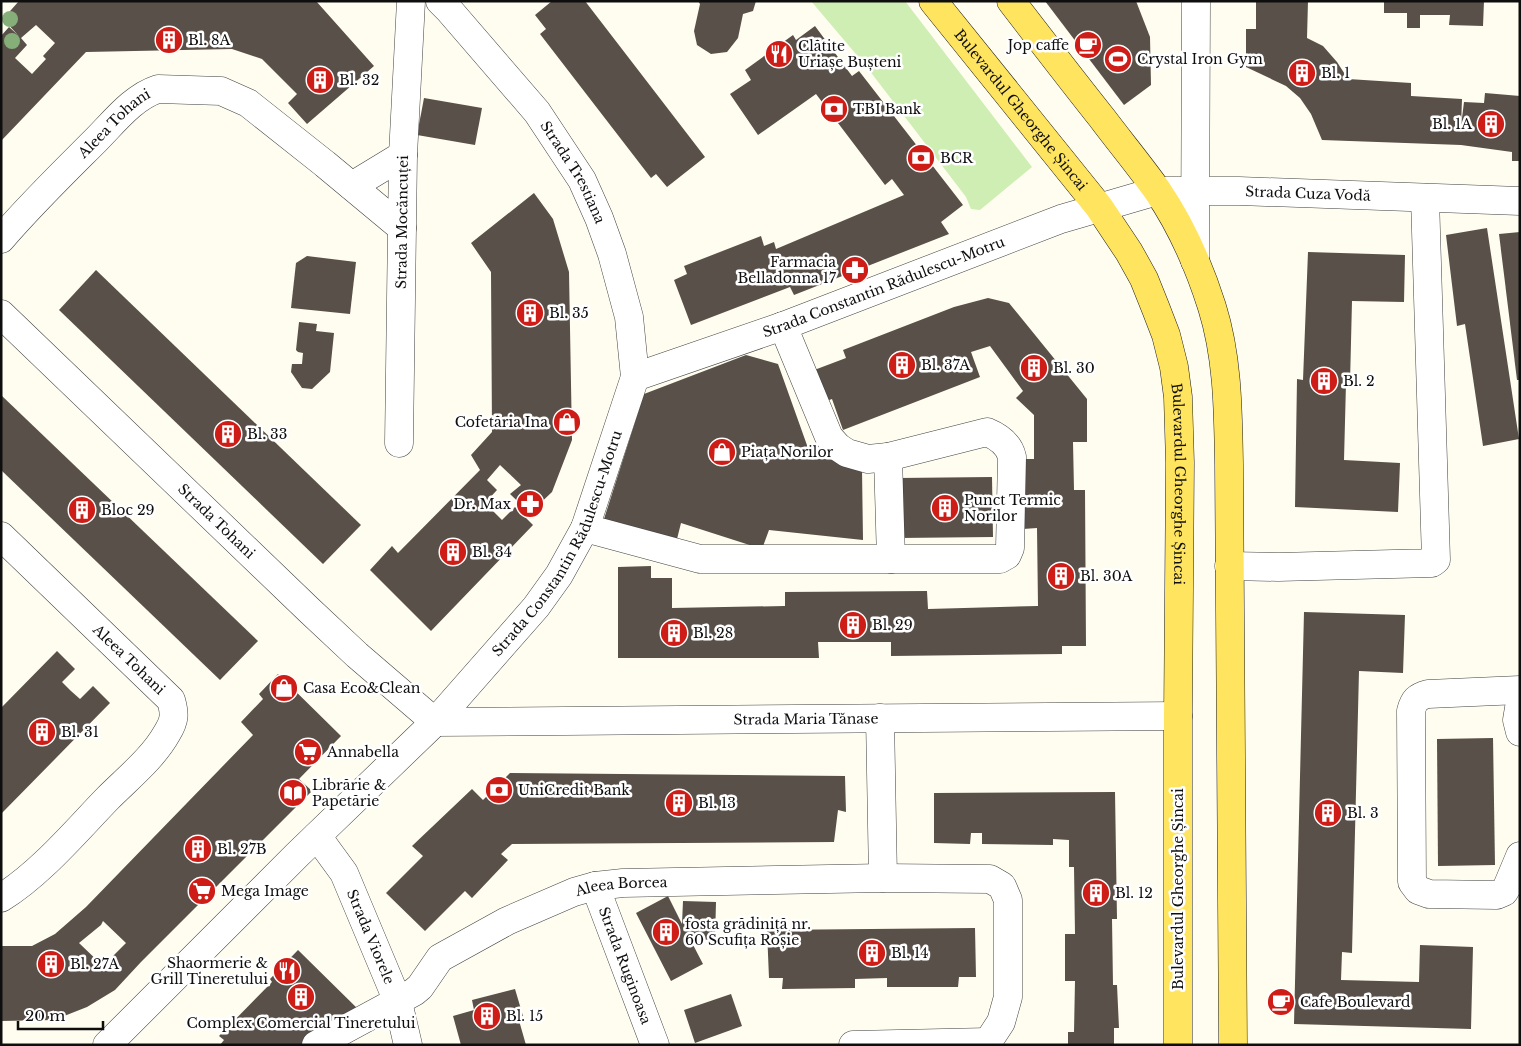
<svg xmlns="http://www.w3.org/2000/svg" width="1521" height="1046" viewBox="0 0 1521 1046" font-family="'Libre Baskerville',serif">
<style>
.green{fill:#ceeeb4}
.building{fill:#585049;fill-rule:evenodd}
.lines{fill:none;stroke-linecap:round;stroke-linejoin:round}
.minor-casing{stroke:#414141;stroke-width:29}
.major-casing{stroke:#1f1f1f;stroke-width:29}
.minor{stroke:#fff;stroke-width:28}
.major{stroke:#ffe45f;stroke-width:28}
.tree{fill:#85ae78}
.labels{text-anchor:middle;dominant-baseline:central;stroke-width:5;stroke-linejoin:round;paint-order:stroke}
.poi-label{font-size:14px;fill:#0e0e0e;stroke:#fff;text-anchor:start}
.street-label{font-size:14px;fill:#0e0e0e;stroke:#fff}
</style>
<rect width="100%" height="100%" fill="#fffdef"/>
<path class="green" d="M811 1H905L1032 167 980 210 971 209 966 197 866 66Z"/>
<g class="building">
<path d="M19 1H316L374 66 307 124 288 103 297 94 262 59 232 49 86 52 1 141V36L9 27 18 35 3 19ZM36 25 55 43 43 56 46 59 32 74 15 58 27 45 21 38Z"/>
<path d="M552 1H585L705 157 667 187 656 174 651 178 540 34 546 29 535 15Z"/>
<path d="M698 1H756L753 11 743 14 738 38 727 52 711 54 697 45 694 31 700 4Z"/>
<path d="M1045 1H1136L1150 37 1151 85 1124 105Z"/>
<path d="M1256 1H1308L1307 38 1323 46 1337 62 1348 79 1411 83V96L1462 99 1461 126 1464 102 1484 103 1485 93 1520 96V161H1512V152L1461 145 1322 140 1311 114 1300 98 1286 86 1246 67V29H1256Z"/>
<path d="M1384 1H1484L1483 26 1449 25 1450 15H1420V28H1407V13H1384Z"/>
<path d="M815 26 852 76 859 71 963 205 941 222 949 234 794 295 790 287 691 325 674 280 687 274 684 266 761 236 764 246 774 242 776 249 904 195 892 179 885 185 816 94 758 135 730 94 751 80 745 70 793 35 796 40Z"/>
<path d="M424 98 482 108 475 145 417 135Z"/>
<path d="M534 193 553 219 569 272 572 440 552 492 530 513 510 494 521 485 500 465 487 480 497 490 485 503 502 520 515 507 533 525 431 631 370 570 392 546 398 553 480 470 471 455 492 432 491 272 471 243Z"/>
<path d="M1487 228 1519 439 1483 446 1465 324 1457 326 1446 235Z"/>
<path d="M1520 232V380H1517L1499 234Z"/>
<path d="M1308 252 1405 255 1404 302 1352 301 1350 383H1346L1344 460 1400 463 1398 512 1295 507 1297 379 1303 380Z"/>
<path d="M307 256 356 262 350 314 291 308 296 263Z"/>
<path d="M96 270 361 525 323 564 59 310Z"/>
<path d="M988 298 1009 303 1087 399V442H1073L1074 490H1085L1086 646H1062V654L891 656V642H818L819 658H618V567L651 566V578H672V608L785 606V592L927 591 928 609 1038 606 1037 528 1023 529 1021 459H1034V415L1016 398 1023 391 990 346 971 352 980 377 843 430 832 399 821 403 809 372 846 358 843 350 954 307Z"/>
<path d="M299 322 317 324 316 331 334 333 330 372 312 389 302 388 291 372 292 364H302L303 353 298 352 296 350Z"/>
<path d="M746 355 778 364 808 448 862 469 863 540 769 530 762 549 681 523 676 543 604 519 644 394Z"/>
<path d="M1 395 258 641 220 680 1 470Z"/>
<path d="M992 477 993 537 898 538V478Z"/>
<path d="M1304 612 1405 615 1403 673 1359 671 1352 953 1342 952 1341 980 1419 982 1420 945 1473 947 1471 1029 1294 1024Z"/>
<path d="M57 651 75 669 62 682 71 691 80 699 93 686 110 703 1 814V708Z"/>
<path d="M278 674 341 736 299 779 312 791 141 962 115 990 87 1007 54 1020 1 1021V946H32L55 934 86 907 253 735 241 722 263 699 259 694ZM103 921 126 943 103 966 79 943 101 925Z"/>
<path d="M1493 738 1495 865 1438 866 1437 739Z"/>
<path d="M510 773 845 776 846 812 838 810 834 842 512 844 501 854 508 860 472 898 465 891 425 931 386 893 423 856 412 846 472 789 483 800Z"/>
<path d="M1115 792 1117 919H1112L1113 985H1117L1119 1028H1114V1045H1068V1032H1074L1075 981H1065V934H1075L1074 867H1069V840L1053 839V845L982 844V833H971L970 844 934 843V793Z"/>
<path d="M668 896 682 924 683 901 716 902 715 940 690 939 703 964 671 981 636 913Z"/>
<path d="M975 928 976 977H959L958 987H887V978L855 979V988L782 989 783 978H769L767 930Z"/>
<path d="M298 950 362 1013 302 1045H220L224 1040 219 1036 272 982 270 979Z"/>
<path d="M515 989 523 1016 518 1017 526 1045H461L453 1016 474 1010 472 1000Z"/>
<path d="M731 994 742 1026 695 1043 684 1010Z"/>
</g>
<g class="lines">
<defs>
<g id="minor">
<path id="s1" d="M440 1 449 10 537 112 582 180 599 218 612 254 629 317 635 377"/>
<path d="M352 186 403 155"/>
<path id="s2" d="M1 239C31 204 64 172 96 140 114 122 133 97 158 89L221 91 248 103 325 164 402 228"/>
<path d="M1195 261 1196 1"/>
<path id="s3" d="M1 314 309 610 357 655 435 722"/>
<path id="s4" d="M399 443 403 155 411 1"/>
<path d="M888 457 891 559"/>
<path d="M585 528 700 559H1000L1007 555 1010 548 1012 457C1009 444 999 437 987 432L888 457 868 459 847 453 838 447 829 437 783 326"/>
<path id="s5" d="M1 536 171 700C175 714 175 720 167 733 153 758 128 778 108 798 75 832 41 873 1 898"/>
<path d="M1229 566 1278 567 1432 563 1436 560 1425 198"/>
<path d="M1520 690 1428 694C1417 697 1414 700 1411 711L1412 882 1418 890 1429 894 1497 895 1504 892 1507 887 1520 856"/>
<path d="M1520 702 1517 720 1520 732"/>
<path d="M880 718 883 878"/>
<path id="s6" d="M435 722 1178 716"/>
<path id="s7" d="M317 836 344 873 398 1002 408 1045"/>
<path id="s8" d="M595 886 655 1045"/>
<path id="s9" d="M107 1045 297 855 435 722 536 607 559 575 585 528 635 377 783 326 1061 219 1157 191H1239L1520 201"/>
<path id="s10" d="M316 1045 414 992 420 987 440 958 507 921 574 892 595 886 623 883 883 878 990 879 1002 886 1008 900V997L1001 1022 988 1042V1045"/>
<path d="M853 1045 988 1042"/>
</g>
<g id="major">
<path id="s11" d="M933 1 1099 207 1129 252 1144 279 1156 309 1166 335 1174 367 1178 397 1180 463 1178 716V1045"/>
<path d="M1011 1C1041 40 1071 79 1102 118 1120 142 1140 166 1157 190 1181 225 1199 266 1212 307 1228 358 1228 411 1229 464L1233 1045"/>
</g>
</defs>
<use href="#minor" class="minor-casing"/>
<use href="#major" class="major-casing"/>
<use href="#minor" class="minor"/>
<use href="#major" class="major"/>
</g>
<g class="tree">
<circle cx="10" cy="19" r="8"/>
<circle cx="12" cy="41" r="8"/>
</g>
<defs>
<symbol id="building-disc" viewBox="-11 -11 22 22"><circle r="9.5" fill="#ce1c16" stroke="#fff"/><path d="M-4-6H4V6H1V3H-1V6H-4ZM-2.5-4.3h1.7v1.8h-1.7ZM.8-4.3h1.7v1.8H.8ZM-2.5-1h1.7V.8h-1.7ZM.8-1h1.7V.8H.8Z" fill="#fff"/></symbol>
<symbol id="cafe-disc" viewBox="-11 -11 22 22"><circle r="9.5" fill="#ce1c16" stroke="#fff"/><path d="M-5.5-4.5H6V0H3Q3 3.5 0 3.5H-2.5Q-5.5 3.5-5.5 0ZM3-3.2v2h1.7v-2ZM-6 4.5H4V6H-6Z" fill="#fff"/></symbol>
<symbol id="restaurant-disc" viewBox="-11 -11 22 22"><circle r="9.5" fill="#ce1c16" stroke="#fff"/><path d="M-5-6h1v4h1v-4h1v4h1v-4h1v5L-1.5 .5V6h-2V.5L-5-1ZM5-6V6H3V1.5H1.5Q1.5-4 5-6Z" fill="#fff"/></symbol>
<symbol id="stadium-disc" viewBox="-11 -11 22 22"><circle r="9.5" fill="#ce1c16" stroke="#fff"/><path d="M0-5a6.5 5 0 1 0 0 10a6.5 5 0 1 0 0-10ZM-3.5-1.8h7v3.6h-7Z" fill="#fff"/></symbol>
<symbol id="bank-disc" viewBox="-11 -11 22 22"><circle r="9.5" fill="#ce1c16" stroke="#fff"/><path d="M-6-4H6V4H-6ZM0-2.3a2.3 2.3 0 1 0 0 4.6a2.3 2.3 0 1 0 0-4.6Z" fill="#fff"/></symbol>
<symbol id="pharmacy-disc" viewBox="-11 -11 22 22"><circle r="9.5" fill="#ce1c16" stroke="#fff"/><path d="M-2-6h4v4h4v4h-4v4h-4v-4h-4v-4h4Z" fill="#fff"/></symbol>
<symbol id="shop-disc" viewBox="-11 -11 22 22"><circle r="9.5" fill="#ce1c16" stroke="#fff"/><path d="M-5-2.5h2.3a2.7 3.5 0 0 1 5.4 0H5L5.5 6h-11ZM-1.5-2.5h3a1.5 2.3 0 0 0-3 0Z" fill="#fff"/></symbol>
<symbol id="supermarket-disc" viewBox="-11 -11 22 22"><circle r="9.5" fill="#ce1c16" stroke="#fff"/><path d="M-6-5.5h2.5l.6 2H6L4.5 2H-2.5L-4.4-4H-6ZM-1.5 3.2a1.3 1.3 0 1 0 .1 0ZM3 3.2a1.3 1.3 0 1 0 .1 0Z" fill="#fff"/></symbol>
<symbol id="library-disc" viewBox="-11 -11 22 22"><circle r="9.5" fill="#ce1c16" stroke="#fff"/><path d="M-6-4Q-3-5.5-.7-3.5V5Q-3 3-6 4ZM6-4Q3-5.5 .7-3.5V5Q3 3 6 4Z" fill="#fff"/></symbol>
</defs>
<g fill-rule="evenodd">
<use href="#building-disc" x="153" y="24" width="32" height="32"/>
<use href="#cafe-disc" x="1072" y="29" width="32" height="32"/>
<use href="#restaurant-disc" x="763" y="38" width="32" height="32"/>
<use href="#stadium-disc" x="1102" y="43" width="32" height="32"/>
<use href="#building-disc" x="1286" y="57" width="32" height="32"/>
<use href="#building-disc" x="304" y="64" width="32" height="32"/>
<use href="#bank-disc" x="818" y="93" width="32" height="32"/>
<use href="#building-disc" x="1475" y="108" width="32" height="32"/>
<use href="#bank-disc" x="905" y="142" width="32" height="32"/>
<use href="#pharmacy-disc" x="839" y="254" width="32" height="32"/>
<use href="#building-disc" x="514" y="297" width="32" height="32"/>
<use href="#building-disc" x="886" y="349" width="32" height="32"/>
<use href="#building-disc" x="1018" y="352" width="32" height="32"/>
<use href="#building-disc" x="1308" y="365" width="32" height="32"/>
<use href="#shop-disc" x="551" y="406" width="32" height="32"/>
<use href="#building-disc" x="212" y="418" width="32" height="32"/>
<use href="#shop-disc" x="706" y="436" width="32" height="32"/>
<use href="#pharmacy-disc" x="514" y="488" width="32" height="32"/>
<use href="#building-disc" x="929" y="492" width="32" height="32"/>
<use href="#building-disc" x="66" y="494" width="32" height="32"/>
<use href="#building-disc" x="437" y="536" width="32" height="32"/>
<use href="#building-disc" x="1045" y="560" width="32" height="32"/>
<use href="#building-disc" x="837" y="609" width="32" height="32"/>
<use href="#building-disc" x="658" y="617" width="32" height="32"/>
<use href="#shop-disc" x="268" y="672" width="32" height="32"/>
<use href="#building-disc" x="26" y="716" width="32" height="32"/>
<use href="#supermarket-disc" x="292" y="736" width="32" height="32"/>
<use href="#bank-disc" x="483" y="774" width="32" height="32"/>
<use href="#library-disc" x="277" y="777" width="32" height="32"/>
<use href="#building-disc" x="663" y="787" width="32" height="32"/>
<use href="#building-disc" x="1312" y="797" width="32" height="32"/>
<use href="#building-disc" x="182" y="833" width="32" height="32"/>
<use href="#supermarket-disc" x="186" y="875" width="32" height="32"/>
<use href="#building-disc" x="1080" y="877" width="32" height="32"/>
<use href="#building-disc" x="650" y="916" width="32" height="32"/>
<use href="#building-disc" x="856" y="937" width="32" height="32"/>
<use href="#building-disc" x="35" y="948" width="32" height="32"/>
<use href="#restaurant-disc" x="271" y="955" width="32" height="32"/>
<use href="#building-disc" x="285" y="981" width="32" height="32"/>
<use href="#cafe-disc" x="1265" y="986" width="32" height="32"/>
<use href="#building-disc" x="471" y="1000" width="32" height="32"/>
</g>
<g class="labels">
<g class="poi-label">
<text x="188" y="40">Bl. 8A</text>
<text x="1069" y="45" text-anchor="end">Jop caffe</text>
<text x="798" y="46">Clătite<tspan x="798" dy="16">Uriașe Bușteni</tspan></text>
<text x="1137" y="59">Crystal Iron Gym</text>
<text x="1321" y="73">Bl. 1</text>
<text x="339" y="80">Bl. 32</text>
<text x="853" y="109">TBI Bank</text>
<text x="1472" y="124" text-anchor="end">Bl. 1A</text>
<text x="940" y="158">BCR</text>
<text x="836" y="262" text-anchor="end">Farmacia<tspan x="836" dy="16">Belladonna 17</tspan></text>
<text x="549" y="313">Bl. 35</text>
<text x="921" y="365">Bl. 37A</text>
<text x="1053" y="368">Bl. 30</text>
<text x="1343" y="381">Bl. 2</text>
<text x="548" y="422" text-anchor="end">Cofetăria Ina</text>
<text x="247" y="434">Bl. 33</text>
<text x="741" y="452">Piața Norilor</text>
<text x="964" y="500">Punct Termic<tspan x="964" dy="16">Norilor</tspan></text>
<text x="511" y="504" text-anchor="end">Dr. Max</text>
<text x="101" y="510">Bloc 29</text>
<text x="472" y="552">Bl. 34</text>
<text x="1080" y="576">Bl. 30A</text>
<text x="872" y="625">Bl. 29</text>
<text x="693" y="633">Bl. 28</text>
<text x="303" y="688">Casa Eco&amp;Clean</text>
<text x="61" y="732">Bl. 31</text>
<text x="327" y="752">Annabella</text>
<text x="312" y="785">Librărie &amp;<tspan x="312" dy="16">Papetărie</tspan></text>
<text x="518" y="790">UniCredit Bank</text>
<text x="698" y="803">Bl. 13</text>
<text x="1347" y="813">Bl. 3</text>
<text x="217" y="849">Bl. 27B</text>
<text x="221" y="891">Mega Image</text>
<text x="1115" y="893">Bl. 12</text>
<text x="685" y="924">fosta grădiniță nr.<tspan x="685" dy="16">60 Scufița Roșie</tspan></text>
<text x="891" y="953">Bl. 14</text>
<text x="268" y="963" text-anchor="end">Shaormerie &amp;<tspan x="268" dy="16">Grill Tineretului</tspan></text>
<text x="70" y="964">Bl. 27A</text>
<text x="1300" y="1002">Cafe Boulevard</text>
<text x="506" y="1016">Bl. 15</text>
<text x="301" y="1023" text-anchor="middle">Complex Comercial Tineretului</text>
</g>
<g class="street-label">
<text stroke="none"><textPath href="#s11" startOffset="140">Bulevardul Gheorghe Șincai</textPath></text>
<text stroke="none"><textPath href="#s2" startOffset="162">Aleea Tohani</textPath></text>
<text stroke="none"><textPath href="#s1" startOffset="218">Strada Trestiana</textPath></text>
<text stroke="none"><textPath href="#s9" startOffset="1571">Strada Cuza Vodă</textPath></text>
<text stroke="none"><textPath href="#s4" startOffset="221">Strada Mocăncuței</textPath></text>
<text stroke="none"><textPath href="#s9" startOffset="1130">Strada Constantin Rădulescu-Motru</textPath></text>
<text stroke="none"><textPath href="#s11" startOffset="560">Bulevardul Gheorghe Șincai</textPath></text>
<text stroke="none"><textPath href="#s3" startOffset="299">Strada Tohani</textPath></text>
<text stroke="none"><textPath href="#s9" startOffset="680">Strada Constantin Rădulescu-Motru</textPath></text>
<text stroke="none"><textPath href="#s5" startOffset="178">Aleea Tohani</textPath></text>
<text stroke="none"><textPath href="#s6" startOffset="371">Strada Maria Tănase</textPath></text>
<text stroke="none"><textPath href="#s10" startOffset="352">Aleea Borcea</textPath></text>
<text transform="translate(1178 889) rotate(-90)">Bulevardul Gheorghe Șincai</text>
<text stroke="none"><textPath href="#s7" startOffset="115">Strada Viorele</textPath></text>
<text stroke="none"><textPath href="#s8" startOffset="85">Strada Ruginoasa</textPath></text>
</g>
</g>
<rect width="1521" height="1046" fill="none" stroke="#0e0e0e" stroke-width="5"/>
<path d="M18 1021v8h85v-8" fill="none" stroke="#0e0e0e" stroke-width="2.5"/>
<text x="25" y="1021" font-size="15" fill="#0e0e0e" stroke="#ffffff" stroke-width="4" paint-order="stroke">20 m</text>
</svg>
